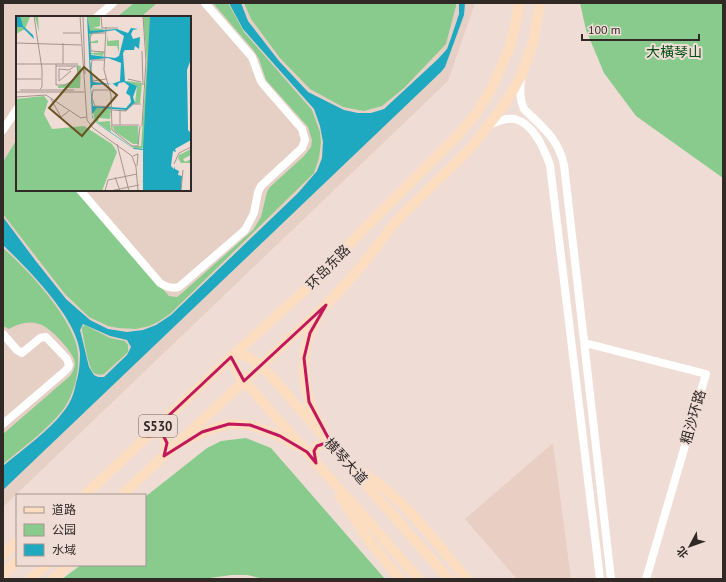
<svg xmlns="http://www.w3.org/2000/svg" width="726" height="582" viewBox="0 0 726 582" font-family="'PT Sans','Noto Sans SC',sans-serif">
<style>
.built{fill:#e8cec3}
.education{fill:#e6cfc5;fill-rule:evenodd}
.green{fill:#89cb8d}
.water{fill:#1fa9c0;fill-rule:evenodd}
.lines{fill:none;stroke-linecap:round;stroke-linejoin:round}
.minor{stroke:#fff;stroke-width:8}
.major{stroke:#fdddc0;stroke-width:10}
.marked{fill:none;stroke:#c2185b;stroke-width:3;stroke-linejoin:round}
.labels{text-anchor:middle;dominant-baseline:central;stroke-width:4;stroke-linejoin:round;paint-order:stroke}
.shield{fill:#efddd5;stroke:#695f5a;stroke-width:1}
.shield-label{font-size:13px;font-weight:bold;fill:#302926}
.park-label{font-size:14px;fill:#004e13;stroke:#efddd5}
.street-label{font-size:14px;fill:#302926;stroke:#efddd5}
.inset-river{fill:none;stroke:#1fa9c0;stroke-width:2}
.inset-road{fill:none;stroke:#a3958f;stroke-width:1}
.view{fill:#6a5323;fill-opacity:0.15;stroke:#6a5323;stroke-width:2}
.inset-edge{fill:none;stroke:#302926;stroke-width:2}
</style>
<rect width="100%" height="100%" fill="#efddd5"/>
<path class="built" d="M553 443 571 579H517L465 519Z"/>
<path class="education" d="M3 3H475L448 81 3 507ZM17 17H190V190H17Z"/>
<g class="green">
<path d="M134 3H157L141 17H117Z"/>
<path d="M213 3H228L244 32 312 110 320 132 321 142 319 158 314 173 170 314 158 322 149 326 136 329 118 328 108 326 89 317 65 294 3 214V162L17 139V190H75L169 296 177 297 182 293 253 230 261 217 267 192 270 187 304 156 311 147 312 140 308 127 266 80 259 59 254 51Z"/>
<path d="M244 3H456V6L446 44 404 88 382 106 364 111 343 107 310 89 280 58 251 19Z"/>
<path d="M580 3H723V178L636 116 604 73 586 30Z"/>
<path d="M3 248C28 270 69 314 77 347 81 368 75 394 62 411 47 430 22 448 3 464V434L70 376C74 371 76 365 74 359 70 349 49 326 39 324 29 321 19 323 9 329L3 326Z"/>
<path d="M85 325 110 338 125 341 128 345V352L104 374C100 375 97 375 94 373 88 368 84 339 82 330V327Z"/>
<path d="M246 438 271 448 385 579H264L247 575H232L202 579H62L81 565H145V497L207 448 221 441Z"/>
</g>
<path class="water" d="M229 3H241L248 21 279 61 308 92 344 110 358 113H371L384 109 438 59 447 49 451 38 459 14V3H465L464 15 445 67 441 72 3 490V466C22 450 49 431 64 411 71 402 74 394 76 383 79 374 80 363 80 353 77 318 28 269 3 245V217L35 260 66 299 90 320 108 329 127 332 143 330 156 325 171 315 298 193 317 171 322 158 323 142 320 126 314 109 243 29ZM83 324 110 336 127 340 131 347 127 355 104 377H98L94 375 89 367 80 330Z"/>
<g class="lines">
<g class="minor">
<path d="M97 17 113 3"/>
<path d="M521 77C520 89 519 98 524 109 542 127 558 138 564 165L611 579"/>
<path d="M491 124C498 121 507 118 515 119 534 124 544 149 550 165L600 579"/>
<path d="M3 130 17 109"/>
<path d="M80 190 160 283C166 287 171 289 179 287L245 230 254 213 258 192 261 186 302 148 305 140 302 129 262 83 260 79 252 57 205 3"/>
<path d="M3 334 17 350 22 353 40 338 46 337 67 359 69 365 68 368 64 372 3 424"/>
<path d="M585 343 706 374 646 579"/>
</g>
<g class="major">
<path d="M319 315C297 352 300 392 322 428"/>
<path d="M235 354C251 355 260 365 270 375L449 579"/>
<path d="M231 357C233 367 238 373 244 381L419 579"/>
<path d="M148 436C166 428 169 441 164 456"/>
<path d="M185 441C230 416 255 420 297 446"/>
<path d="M316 463 314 451 317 446 326 443 332 445"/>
<path d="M359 471C400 493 437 544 467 579"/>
<path d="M85 495 231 357 313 283 370 223 460 133 476 114 492 88 510 46 517 17 519 3"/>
<path d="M122 495 326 305 360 268 397 220 469 150 499 112 511 94 521 76 533 43 540 3"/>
<path d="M340 496 370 542 400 579"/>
<path d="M3 555 17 542"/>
<path d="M3 574 17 561"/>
<path d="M31 579 46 565"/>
<path d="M53 579 68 565"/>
</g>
</g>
<path class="marked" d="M326 305 310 333 304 358 309 402 332 445 326 443 317 446 314 451 316 463 307 452 280 436 250 425 229 424 202 432 164 456 167 443 163 435 147 436 231 357 244 381Z"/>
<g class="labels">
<rect class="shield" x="139" y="415" width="38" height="22" rx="3"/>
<g class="shield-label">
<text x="158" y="426">S530</text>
</g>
<g class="park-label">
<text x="674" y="52">大橫琴山</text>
</g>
<g class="street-label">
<text transform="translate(328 267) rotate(-46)">环岛东路</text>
<text transform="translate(693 417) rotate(-74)">粗沙环路</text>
<text transform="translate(346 461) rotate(48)">横琴大道</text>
</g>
</g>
<g transform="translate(16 16)">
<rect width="175" height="175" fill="#efddd5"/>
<path d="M0 0H22L23 16 19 1H14L9 13 0 18ZM71 0H84V10L77 12 88 13 83 16 89 17 75 18 74 26 82 24V27H74V34L75 37 88 36 87 40 74 38 73 19 75 17 82 16 73 15ZM127 0H135L132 69 128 132 121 133 118 132 79 105 77 96 81 92 95 93 94 103 83 102 82 106 94 105 95 116 116 130H125L131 45ZM91 18 92 25 103 24V37L101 30H91ZM61 49 65 50 64 72H42V70L53 67 61 59ZM111 65 126 67 124 87 118 88 110 95 97 94H110L119 87 121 70 111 67ZM28 80 32 85 28 98 36 113 68 110 96 128 101 136 86 175H0V83ZM97 110H122L123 128H117L98 115ZM175 133V139L167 143 169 146 175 143V147H165L162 142 161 147 163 139Z" fill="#89cb8d"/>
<path d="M0 0H4L7 10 17 19 18 23 6 11H0ZM71 0 74 15 101 13 112 17 115 12 122 13 117 14 115 18 117 23 124 21 123 33 119 30 118 34H109L107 37 109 65 121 70 117 81 119 87 111 94 81 92 76 98 78 105 93 115 117 132 127 133 134 0H175V43L171 54 172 114 175 117V124L159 133 160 136 157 135 155 150 158 153 159 150V153L163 155 162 159 166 160 165 175H127V134L118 133 79 106 76 101ZM99 14 108 20 103 40 99 42 75 39 73 18ZM92 42 105 47 104 65 96 68 77 66 74 44ZM108 66 113 70 110 77 114 80 115 86 110 92 77 90 75 73 77 69 97 68 101 71 103 67Z" fill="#1fa9c0" fill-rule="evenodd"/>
<path class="inset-river" d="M150 0 144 141 146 149 152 151M131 165 138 158 141 148 147 0M127 166 138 160 142 148 148 0"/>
<path class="inset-road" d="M18 0 26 53V71L24 73M64 0 71 104 77 112 116 140 120 151 122 175M67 0 69 58M85 0 86 12H102M90 11 88 54 95 79 96 114 116 130H122L124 110M47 17H64M0 27 65 29M47 27V48M126 35 127 69M89 36 75 35 74 21 77 17H90M88 44H76L75 53 77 65 90 63M0 48H62M40 48V69H49L56 65 62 56 61 50H40M175 51V100M55 55 43 65V53L53 54 59 50M0 63H25M112 63 125 66M4 74H58M94 74H77L76 82 79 90 96 91M0 76H68M0 81 30 79 65 102 70 101M35 83 45 101 53 95M96 94 110 95 117 88H125M96 109H123M104 109V94M126 110 130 45 127 0M101 128 113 175M117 140 122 138 121 150M158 148 163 137 175 131M99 161 104 175M89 175 92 164 121 158M94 175 123 169M165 175 167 154"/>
<path class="view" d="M68 51 101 79 66 120 33 92Z"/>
<rect width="175" height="175" class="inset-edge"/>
</g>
<rect width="726" height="582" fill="none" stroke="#302926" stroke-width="8"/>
<rect x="16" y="494" width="130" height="72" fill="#efddd5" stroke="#a3958f"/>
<rect x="24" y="507" width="20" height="6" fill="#fdddc0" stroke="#a3958f"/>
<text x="52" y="514" font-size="12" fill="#302926">道路</text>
<rect x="24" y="524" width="20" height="12" fill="#89cb8d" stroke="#a3958f"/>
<text x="52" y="534" font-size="12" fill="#302926">公园</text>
<rect x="24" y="544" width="20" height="12" fill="#1fa9c0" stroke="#a3958f"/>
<text x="52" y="554" font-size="12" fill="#302926">水域</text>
<g transform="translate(690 546) rotate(229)" stroke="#efddd5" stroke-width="3" paint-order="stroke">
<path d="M0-3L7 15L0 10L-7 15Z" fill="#302926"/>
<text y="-6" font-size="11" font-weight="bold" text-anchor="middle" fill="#302926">北</text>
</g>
<path d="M582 34v6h117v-6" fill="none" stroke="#302926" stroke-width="2"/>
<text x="588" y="34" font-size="12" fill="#302926" stroke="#efddd5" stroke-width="3" paint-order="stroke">100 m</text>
</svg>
